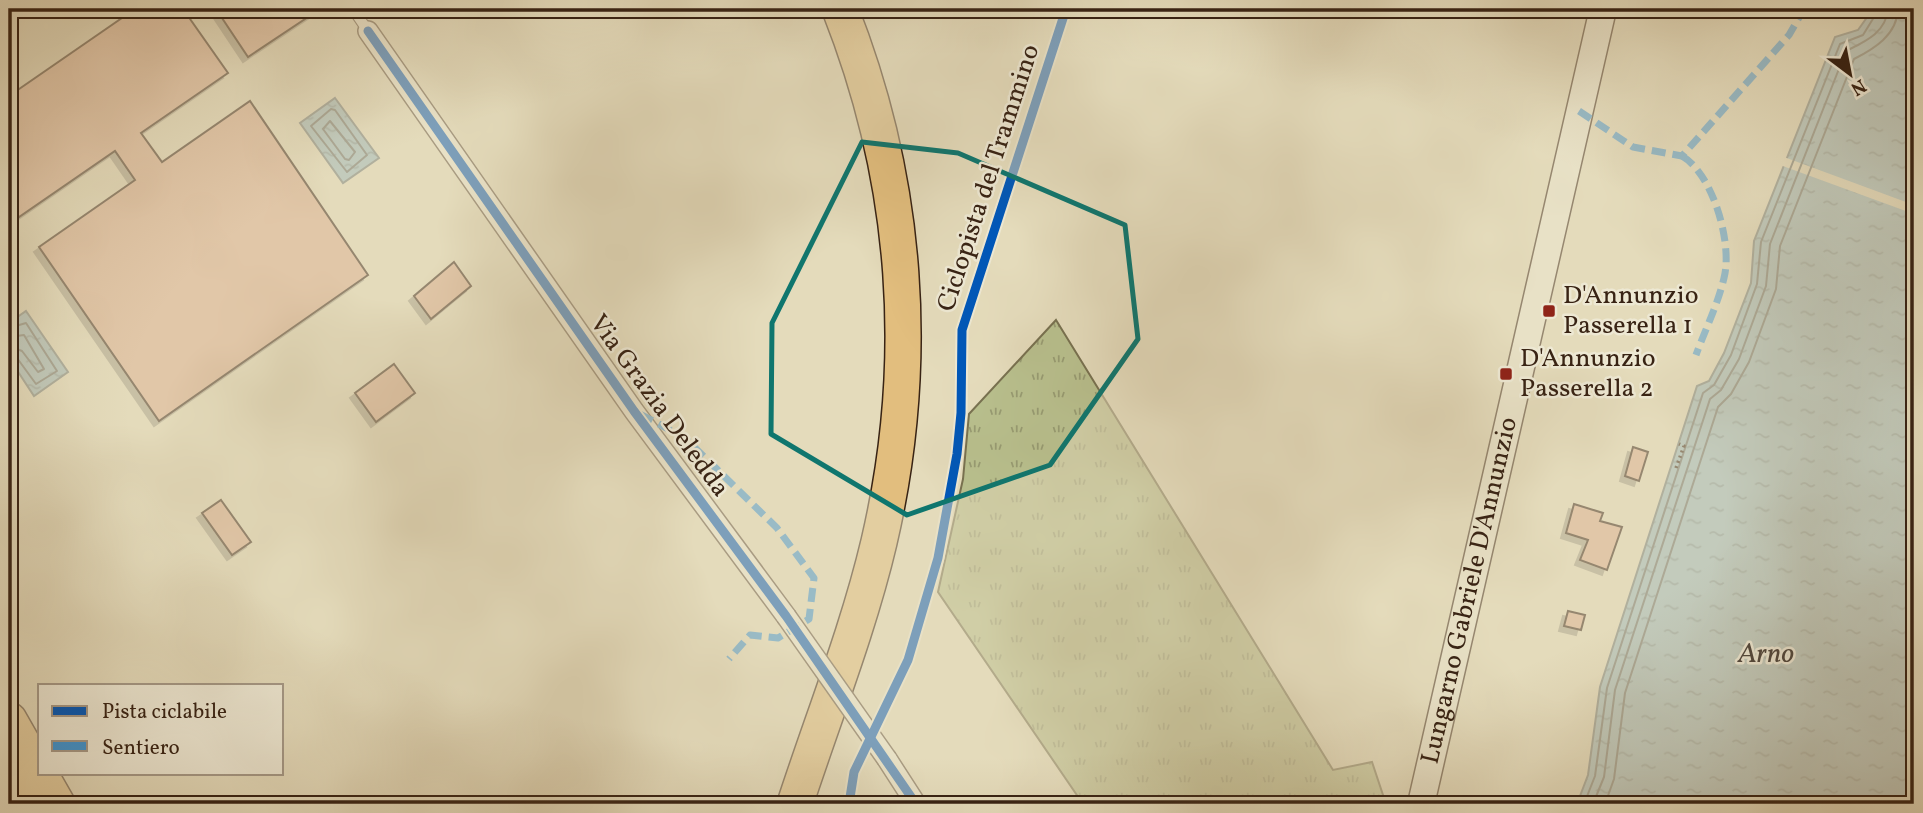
<svg xmlns="http://www.w3.org/2000/svg" width="1923" height="813" viewBox="0 0 1923 813" font-family="Vollkorn,serif">
<style>
.grass{fill:url(#grass-tufts);stroke:#787150;stroke-width:2}
.water{fill:url(#water-ripples);stroke:#737c79;stroke-width:2}
.pier{fill:#e4dbbb}
.lines{fill:none;stroke-linecap:round;stroke-linejoin:round}
.shore{stroke:#6a6e68;stroke-width:2}
.building{fill:#deb091;stroke:#382314;stroke-width:2;filter:url(#shadow)}
.service-casing{stroke:#63513e;stroke-width:12}
.minor-casing{stroke:#63513e;stroke-width:22}
.secondary-casing{stroke:#382314;stroke-width:29}
.motorway-casing{stroke:#382314;stroke-width:38}
.path{stroke:#382314;stroke-width:3.5;stroke-dasharray:2 3.5;stroke-linecap:butt}
.service{stroke:#ede8d3;stroke-width:10}
.minor{stroke:#ede8d3;stroke-width:19}
.secondary{stroke:#ede8d3;stroke-width:26}
.motorway{stroke:#e2be7e;stroke-width:35}
.minor-bridge-casing{stroke:#63513e;stroke-width:22;stroke-linecap:butt}
.minor-bridge{stroke:#ede8d3;stroke-width:19}
.quiet{stroke:#3e95d3;stroke-width:7;stroke-dasharray:14 7;stroke-linecap:butt}
.cycleway-casing{stroke:#ede8d3;stroke-width:13}
.cycleway{stroke:#0057b8;stroke-width:9}
.marked{fill:none;stroke:#0f766e;stroke-width:5;stroke-linejoin:round}
.poi-dot{fill:#8f2418;stroke:#ede8d3;stroke-width:2.5}
.labels{text-anchor:middle;dominant-baseline:central;stroke-width:5;stroke-linejoin:round;paint-order:stroke}
.street-label{font-size:26px;fill:#382314;stroke:#ede8d3}
.poi-label{font-size:26px;fill:#382314;stroke:#ede8d3;text-anchor:start}
.water-label{font-size:28px;font-style:italic;fill:#51483e;stroke:#ede8d3}
</style>
<defs>
<pattern id="grass-tufts" width="24" height="20" patternUnits="userSpaceOnUse" patternTransform="scale(1.75)"><rect width="24" height="20" fill="#b8bf8d"/><path d="M3 7l-1-3M5 7V3M7 7l1-3M15 17l-1-3M17 17v-4M19 17l1-3" fill="none" stroke="#979b72"/></pattern>
<pattern id="water-ripples" width="26" height="14" patternUnits="userSpaceOnUse" patternTransform="scale(1.75)"><rect width="26" height="14" fill="#9bb8bc"/><path d="M2 4q2-2 4 0t4 0M15 11q2-2 4 0t4 0" fill="none" stroke="#7f9598"/></pattern>
<filter id="shadow"><feDropShadow dx="-5" dy="5" stdDeviation="0" flood-color="#0004"/></filter>
</defs>
<rect width="100%" height="100%" fill="#e4dbbb"/>
<filter id="stains"><feTurbulence type="fractalNoise" baseFrequency=".00286" numOctaves="4"/><feColorMatrix values="0 0 0 0 .2 0 0 0 0 .09 0 0 0 0 .02 0 0 0 .5 -.17"/></filter>
<radialGradient id="worn" r=".72"><stop offset=".6" stop-color="#630" stop-opacity="0"/><stop offset="1" stop-color="#630" stop-opacity=".3"/></radialGradient>
<path class="grass" d="M1056 320 1333 770 1372 762 1386 804H1083L938 592 963 479 969 414Z"/>
<g class="water">
<path d="M1873 9H1914V804H1577L1588 775 1600 687 1697 386 1709 381 1724 353 1751 283 1754 241 1835 37 1858 30Z"/>
<path d="M335 98 379 158 343 183 300 123Z"/>
<path d="M26 311 68 372 34 396 9 358V323Z"/>
</g>
<path class="pier" d="M1784 157 1914 205V214L1780 165Z"/>
<g class="lines">
<g class="shore">
<path d="M331 109 335 110 367 155 347 172 311 126Z"/>
<path d="M330 121 355 152 349 160 345 159 323 129Z"/>
<path d="M9 328 26 323 57 371 36 384 17 358 9 355"/>
<path d="M9 337 24 335 44 369 38 372 22 351 9 346"/>
<path d="M1584 804 1595 776 1607 688 1703 393 1714 385 1731 355 1757 284 1761 242 1840 44 1863 35 1879 9"/>
<path d="M1593 804 1604 777 1615 690 1710 399 1721 390 1739 359 1766 286 1770 244 1846 51C1864 42 1886 33 1888 9"/>
<path d="M1605 804 1614 779 1625 693 1718 407 1731 394 1749 362 1776 289 1780 246 1854 59C1874 49 1897 35 1898 9"/>
</g>
</g>
<g class="building">
<path d="M135 9H183L228 73 141 133 162 162 250 101 368 275 159 421 39 247 135 180 115 151 19 217 9 202V96Z"/>
<path d="M216 9H320L248 57Z"/>
<path d="M454 262 471 286 431 319 414 296Z"/>
<path d="M394 364 415 393 376 422 355 393Z"/>
<path d="M1633 447 1648 452 1639 481 1625 476Z"/>
<path d="M221 500 251 542 232 555 202 513Z"/>
<path d="M1574 504 1603 513 1600 521 1622 527 1607 570 1580 560 1588 540 1566 533Z"/>
<path d="M1568 611 1585 615 1581 630 1564 626Z"/>
</g>
<g class="lines">
<defs>
<path id="service" d="M353 9 368 31"/>
<g id="minor">
<path d="M368 31 634 411 786 616"/>
<path d="M887 759 916 804"/>
</g>
<g id="secondary">
<path id="s1" d="M1421 804 1603 9"/>
</g>
<g id="motorway">
<path d="M9 720 57 804"/>
<path d="M9 773 28 804"/>
<path d="M795 804C823 718 858 631 879 542 921 362 908 181 840 9"/>
</g>
</defs>
<use href="#service" class="service-casing"/>
<use href="#minor" class="minor-casing"/>
<use href="#secondary" class="secondary-casing"/>
<use href="#motorway" class="motorway-casing"/>
<path class="path" d="M1676 468 1684 446 1679 444"/>
<use href="#service" class="service"/>
<use href="#minor" class="minor"/>
<use href="#secondary" class="secondary"/>
<use href="#motorway" class="motorway"/>
<defs>
<path id="minor-bridge" d="M786 616 887 759"/>
</defs>
<use href="#minor-bridge" class="minor-bridge-casing"/>
<use href="#minor-bridge" class="minor-bridge"/>
<g class="quiet">
<path d="M1579 111 1633 147 1682 156 1789 35 1804 9"/>
<path d="M1682 156C1713 174 1733 244 1724 278 1718 304 1705 330 1696 355"/>
<path d="M640 414 685 438 777 528 814 578 809 619 778 638 750 635 729 659"/>
</g>
<defs>
<g id="cycleway">
<path d="M368 31 634 411 786 616 916 804"/>
<path d="M849 804 854 772 908 660 938 558 957 454 961 413 962 330 1066 9"/>
</g>
</defs>
<use href="#cycleway" class="cycleway-casing"/>
<use href="#cycleway" class="cycleway"/>
</g>
<path d="M0 0H1923V813H0ZM862 142 958 153 1125 225 1138 339 1050 465 907 515 771 434 772 323Z" fill="#e4dbbb" fill-opacity=".55" fill-rule="evenodd"/>
<path class="marked" d="M862 142 958 153 1125 225 1138 339 1050 465 907 515 771 434 772 323Z"/>
<g class="poi-dot">
<rect x="1542" y="304" width="14" height="14" rx="3.5"/>
<rect x="1499" y="367" width="14" height="14" rx="3.5"/>
</g>
<g class="labels">
<g class="street-label">
<text transform="translate(989 178) rotate(-72)">Ciclopista del Trammino</text>
<text transform="translate(659 406) rotate(54)">Via Grazia Deledda</text>
<text stroke="none"><textPath href="#s1" startOffset="219">Lungarno Gabriele D'Annunzio</textPath></text>
</g>
<g class="poi-label">
<text x="1563" y="296">D'Annunzio<tspan x="1563" dy="30">Passerella 1</tspan></text>
<text x="1520" y="359">D'Annunzio<tspan x="1520" dy="30">Passerella 2</tspan></text>
</g>
<g class="water-label">
<text x="1766" y="654">Arno</text>
</g>
</g>
<rect width="1923" height="813" fill="none" stroke="#e4dbbb" stroke-width="35"/>
<rect x="10" y="10" width="1902" height="792" fill="none" stroke="#382314" stroke-width="3.5"/>
<rect x="18" y="18" width="1888" height="778" fill="none" stroke="#382314" stroke-width="2"/>
<rect x="38" y="684" width="245" height="91" fill="#ede8d3" stroke="#a59987" stroke-width="2"/>
<rect x="52" y="706" width="35" height="10" fill="#0057b8" stroke="#a59987" stroke-width="2"/>
<text x="102" y="718" font-size="21" fill="#382314">Pista ciclabile</text>
<rect x="52" y="741" width="35" height="10" fill="#3e95d3" stroke="#a59987" stroke-width="2"/>
<text x="102" y="754" font-size="21" fill="#382314">Sentiero</text>
<g transform="translate(1850 74) rotate(148)" stroke="#ede8d3" stroke-width="5" paint-order="stroke">
<path d="M0-5L12 26L0 18L-12 26Z" fill="#382314"/>
<text y="-10" font-size="19" font-weight="bold" text-anchor="middle" fill="#382314">N</text>
</g>
<rect width="100%" height="100%" filter="url(#stains)"/>
<rect width="100%" height="100%" fill="url(#worn)"/>
</svg>
